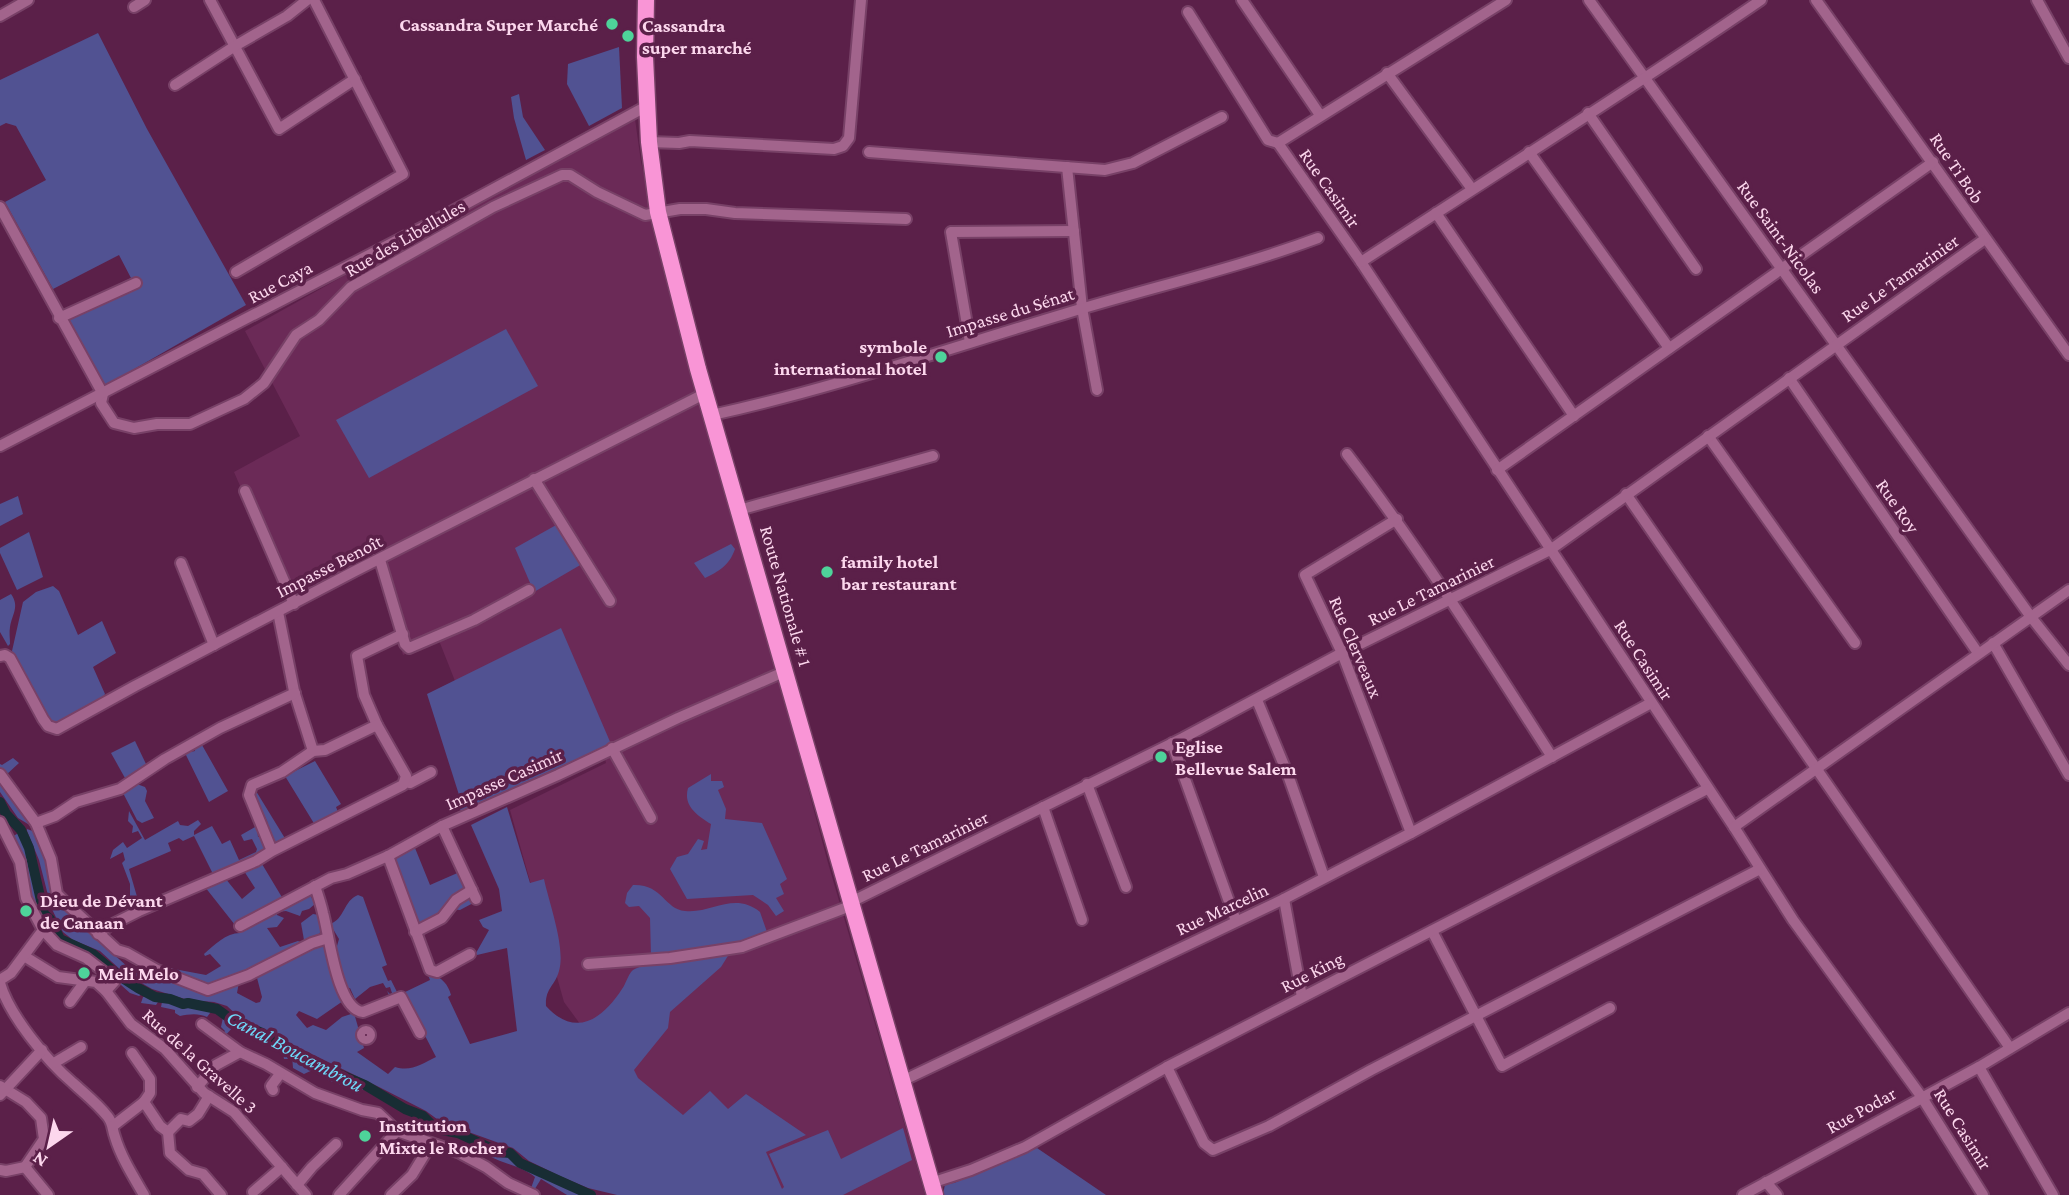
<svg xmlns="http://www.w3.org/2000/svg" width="2069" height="1195" viewBox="0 0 2069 1195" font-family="'Crimson Pro',serif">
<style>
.built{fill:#6b2a57}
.green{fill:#515292}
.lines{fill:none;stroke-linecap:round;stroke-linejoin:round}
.canal{stroke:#182d34;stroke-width:10}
.street-casing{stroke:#784167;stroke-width:14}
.primary-casing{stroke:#784167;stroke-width:19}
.street{stroke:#a2648c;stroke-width:10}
.primary{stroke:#f995d6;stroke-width:16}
.poi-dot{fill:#4ed39a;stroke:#5b2049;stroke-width:2.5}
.labels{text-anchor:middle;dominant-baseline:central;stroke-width:7;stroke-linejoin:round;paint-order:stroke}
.poi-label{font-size:19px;font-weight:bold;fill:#fcd7ed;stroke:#5b2049;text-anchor:start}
.street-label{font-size:19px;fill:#fcd7ed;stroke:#5b2049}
.water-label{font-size:21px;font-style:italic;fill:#6ed8f9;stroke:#5b2049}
</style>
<rect width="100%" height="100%" fill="#5b2049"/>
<path class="built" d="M635 119 641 162 683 339 733 508 828 863 925 1195H636L665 1140 564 1002 510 810 606 763 599 736 457 686 438 638 403 655 375 558 290 601 234 472 300 436 245 331 435 225Z"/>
<g class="green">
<path d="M98 33 147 129 246 305 103 387 64 312 131 278 119 255 53 289 5 202 46 180 16 126 6 123 0 126V80Z"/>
<path d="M619 47 622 108 589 126 567 84 568 64Z"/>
<path d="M519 94 523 117 545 150 526 160 514 118 511 97Z"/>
<path d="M506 329 538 386 369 478 336 420Z"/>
<path d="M18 496 23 514 0 526V504Z"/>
<path d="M558 524 582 564 534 592 515 548Z"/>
<path d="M29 532 43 577 17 590 0 553V548Z"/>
<path d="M731 544 735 549C729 566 719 571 705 578L694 563Z"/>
<path d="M53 586 59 591 78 635 102 621 116 653 93 667 105 694C95 710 69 722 51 724L12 651 23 602 36 592Z"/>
<path d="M11 594C20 607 12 614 10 627 9 632 10 639 10 644L8 646 0 632V600Z"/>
<path d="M561 628 611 744 461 811 458 805 460 798 427 694Z"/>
<path d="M135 741 146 764 125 778 111 753Z"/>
<path d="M202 745 228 791 209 802 185 753 195 751V749Z"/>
<path d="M13 758 19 763 6 775 31 824H28L18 818 0 792V764L2 765Z"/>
<path d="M315 761 341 804 336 807 338 812 315 825 285 776Z"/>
<path d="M711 774V781H722L724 787 718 790 726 809 725 819 762 823 787 879 780 884 784 894 776 898 784 911 776 916 768 905 753 895 687 899 670 869 677 857 688 854 698 839 704 841 701 850 707 849 711 824C697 815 683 806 688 788Z"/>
<path d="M134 783 145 787 147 791 145 801 154 818 142 823 137 820 123 793Z"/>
<path d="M256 791 286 840 276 845 272 844 267 821 253 792Z"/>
<path d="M507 807 530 883 544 879C549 903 566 948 559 971 555 986 545 988 546 1006 575 1038 602 1020 622 989 626 984 628 974 633 970 636 968 639 967 643 966L731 951 721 967 670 1012 668 1028 634 1070 638 1078 683 1115 710 1091 728 1109 746 1094 806 1135 766 1152 782 1189 784 1187 769 1154 828 1130 841 1159 903 1128 912 1160 843 1195H617L588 1188 562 1177 529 1161 513 1148 441 1122 426 1111 381 1088 241 1019 227 1006 214 1002 188 1000 152 989 124 973 100 951 73 940 63 932 51 907 39 860 27 831V829L38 833 58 903 73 918 129 968 145 978 156 981 174 980 211 994 239 982 237 993 256 1003 260 1002 262 997 256 974 311 945H326L343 1001 317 1019 299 1011 296 1015 307 1028 313 1025 326 1030 342 1017 354 1013 364 1048 357 1052 388 1074 395 1067C411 1072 422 1064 436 1057L403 993 430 980 428 975 432 974C442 978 448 984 451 995L448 997 470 1044 517 1031 507 948 477 955 476 953 489 930 483 927 479 920 502 911 499 889 471 825Z"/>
<path d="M129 811 145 840 178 821 180 825 188 826 198 820 201 824 194 831V835L212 826 222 844 230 840 239 860 256 852 257 849 252 839 244 841 241 835 257 826 258 837 261 836 266 850 264 853 213 874 194 836 183 841 179 838 168 843 171 851 129 869 140 907 130 911V884L122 863 125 860 123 852 110 859 113 850 123 842 127 848 142 838 138 831 132 833 133 826 128 821Z"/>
<path d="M20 832C34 841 38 888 42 906L43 912 40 915 32 907 12 837Z"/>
<path d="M415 848 430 885 462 871 475 902 460 910 447 909 419 926 393 859Z"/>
<path d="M262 864 283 899 235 925 205 887 225 878 242 899 255 888 244 871Z"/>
<path d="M633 885C663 884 664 909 685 911 712 914 734 891 760 912L767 932 740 943 651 956 650 918 639 906 629 907 625 903 627 893Z"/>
<path d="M309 893 315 904 309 909 302 911 300 916 286 911 277 912V915L284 918 277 927 267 928 280 947 298 941 305 944 303 945 210 987 158 966 206 975 221 966 210 954 205 956 204 954C214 945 226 933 240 933L241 927Z"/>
<path d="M358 895 363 897 387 965 382 967 388 981 391 980 398 994 390 997 387 991 390 994 392 993 390 987 386 988 383 983 370 987 355 999 350 988 346 989 335 953 339 939 330 924C345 919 343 901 358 895Z"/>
<path d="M313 914 319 915 322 929 317 938 308 943 304 940 301 923Z"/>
<path d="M85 950 99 956 123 977 144 989V993L139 996 130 993 83 951Z"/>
<path d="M147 996 164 1001 213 1009 207 1017C199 1013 189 1014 180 1016L175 1013V1010L161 1007 162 1002H158L156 1005 141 1003 143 997Z"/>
<path d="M224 1013 227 1017 234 1018 236 1022 259 1029 269 1038 277 1039 281 1046 286 1045 291 1052C298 1054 304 1058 312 1059L317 1068 304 1074 293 1068 292 1055 289 1059H284L283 1053 233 1027 224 1037 222 1035 225 1031 221 1027Z"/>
<path d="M326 1069C340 1074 355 1077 364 1089L359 1092 328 1080 323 1071Z"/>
<path d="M491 1146 510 1159 577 1186 593 1195H567L541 1179 533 1192 530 1191 535 1177C519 1164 499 1164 483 1152L485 1147Z"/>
<path d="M1037 1148 1106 1195H943L945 1184 954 1183Z"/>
</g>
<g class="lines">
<path class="canal" d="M0 802 6 814 21 830 29 848 44 914 50 919 60 939 93 954 118 975 138 988 155 997 170 999 183 1004 188 1003 217 1009 235 1022 262 1033 320 1066 365 1085 405 1109 423 1116 436 1129 458 1133 499 1152 510 1153 520 1163 591 1195"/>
<defs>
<g id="street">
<path d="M210 0 279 129 355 79"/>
<path d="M1242 0 1320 115"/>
<path d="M1589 0 2031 617 2069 665"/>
<path d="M1816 0 2069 355"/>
<path d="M2037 0 2069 58"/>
<path d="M134 7 145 0"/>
<path d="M1188 12 1268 140 1278 143"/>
<path d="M0 16 28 0"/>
<path d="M1387 73 1472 189"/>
<path d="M175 85 235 46 287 16 307 0"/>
<path d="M1588 113 1696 269"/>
<path d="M649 142 679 143 690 141 834 149 843 146 849 138 861 0"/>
<path d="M1278 143 1361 262 1734 827 1793 920 1921 1096 1983 1195"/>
<path d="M1278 143 1506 0"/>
<path d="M869 152 1105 170 1133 163 1222 117"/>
<path d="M1529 152 1669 348"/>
<path d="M1067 167 1082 308 1097 390"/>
<path d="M0 207 103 394 101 403 114 423 134 428 157 424H190L244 399 264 383 296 335 319 320 351 287 493 207 562 175H570L597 192 645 215 680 209H706L735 213 906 219"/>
<path d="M1436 213 1574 416"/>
<path d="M1361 262C1494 175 1630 90 1761 0"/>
<path d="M236 272 403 174 314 0"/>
<path d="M59 318 136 283"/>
<path d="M970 342 951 232 1074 231"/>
<path d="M1789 378 1978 653"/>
<path d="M712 415C831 389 947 349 1064 314 1148 288 1235 269 1318 238"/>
<path d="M1708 436 1855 643"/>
<path d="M0 446 425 226 647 106"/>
<path d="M1347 454C1421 551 1486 654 1552 757"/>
<path d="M1497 470 1933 162"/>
<path d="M534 479 610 601"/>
<path d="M245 491 294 604"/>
<path d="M1626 494 2010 1048"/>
<path d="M739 510 933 456"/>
<path d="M1397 519 1305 575 1342 653 1411 833"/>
<path d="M380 560 405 644 409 648 474 620 529 590"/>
<path d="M181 563 214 645"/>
<path d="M278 612 294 691 313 751"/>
<path d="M1993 643 2069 775"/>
<path d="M0 656 5 655 10 658 43 719 48 726 57 729 135 686 355 571 706 393"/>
<path d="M1257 700 1288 775 1324 877"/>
<path d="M377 725 364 695 357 656 403 634"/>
<path d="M1172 743 1236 921"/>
<path d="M612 748 651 818"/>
<path d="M0 774 36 823 51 859 57 894 67 904 117 950 127 953 157 970 208 990 249 975 312 943 328 938"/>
<path d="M405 782 410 783 431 772"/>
<path d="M1087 784 1126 887"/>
<path d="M1043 807 1082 920"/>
<path d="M0 822 20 862 26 898 43 930 57 945 86 958 112 978 115 981 106 991"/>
<path d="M36 823 55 816 76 802 120 789 165 759 220 728 295 693"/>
<path d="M442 826 476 899"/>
<path d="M1734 827 2069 590"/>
<path d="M388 856 430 970 437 972 470 954"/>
<path d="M315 886C318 895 321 904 323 913 329 934 337 1010 363 1012L401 997 420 1033"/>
<path d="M1284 899 1302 997"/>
<path d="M240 926 331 878 347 874 388 856 442 826 558 775 678 718 786 671"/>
<path d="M1432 931 1502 1066 1610 1008"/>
<path d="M415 932 442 918 456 900 472 890"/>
<path d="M98 934 109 926 139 911 256 861 272 851 249 795 252 785 282 772 313 751 325 750 377 725 406 776 403 785 272 851"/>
<path d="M24 956 58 977 96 982 106 991 131 1024 165 1049 204 1093 234 1112 306 1195"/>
<path d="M588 964 670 958 742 947 845 908 851 902 1183 738 1342 653 1550 550 1985 239"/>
<path d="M0 980 11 973 43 930"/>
<path d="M0 983C9 1015 47 1061 73 1083 85 1094 98 1104 108 1117 113 1123 112 1129 115 1137 121 1157 133 1176 144 1195"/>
<path d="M70 1002 86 980"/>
<path d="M202 1024 240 1052 266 1064 315 1093 362 1110 378 1113 397 1131 460 1153 486 1167 508 1183 534 1195"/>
<circle cx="366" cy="1035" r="4"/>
<path d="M54 1063 81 1047"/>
<path d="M1167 1067 1204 1143 1213 1150 1269 1126 1371 1070 1760 869"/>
<path d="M1979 1067 2053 1195"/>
<path d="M902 1081 1284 899 1411 833 1651 703"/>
<path d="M0 1086 26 1102 41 1118 44 1139 25 1167 48 1195"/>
<path d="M197 1087 216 1065 240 1052"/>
<path d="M273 1090 271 1086 280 1074"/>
<path d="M0 1095 42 1050"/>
<path d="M144 1102 160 1126 168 1132 181 1119 189 1121 198 1114 209 1096"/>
<path d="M113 1126 144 1102 150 1093V1079L132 1053"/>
<path d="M168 1132 170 1153 189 1170 203 1174 221 1195"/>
<path d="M0 1170 6 1171 25 1167"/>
<path d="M1766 1182 1777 1195"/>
<path d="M931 1183 971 1170 1025 1147 1167 1067 1707 789"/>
<path d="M297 1185 312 1167 336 1144"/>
<path d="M253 1192 282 1167"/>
<path d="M339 1195 397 1131"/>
<path d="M391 1195 412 1175 431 1144"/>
<path d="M1743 1195 1979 1067 2069 1013"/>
</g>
<path id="primary" d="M646 0 645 57 649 142 658 212 698 369 935 1195"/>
</defs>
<use href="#street" class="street-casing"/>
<use href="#primary" class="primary-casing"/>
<use href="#street" class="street"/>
<use href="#primary" class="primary"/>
</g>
<g class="poi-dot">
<circle cx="612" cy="24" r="7"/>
<circle cx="628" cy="36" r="7"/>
<circle cx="941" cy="357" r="7"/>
<circle cx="827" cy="572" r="7"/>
<circle cx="1161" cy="757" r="7"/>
<circle cx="26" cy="911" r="7"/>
<circle cx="84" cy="973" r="7"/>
<circle cx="365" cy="1136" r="7"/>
</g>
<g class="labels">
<g class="poi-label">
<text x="598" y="24" text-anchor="end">Cassandra Super Marché</text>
<text x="642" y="25">Cassandra<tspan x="642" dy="22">super marché</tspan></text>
<text x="927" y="346" text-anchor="end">symbole<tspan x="927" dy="22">international hotel</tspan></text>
<text x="841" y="561">family hotel<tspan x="841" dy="22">bar restaurant</tspan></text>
<text x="1175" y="746">Eglise<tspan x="1175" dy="22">Bellevue Salem</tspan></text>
<text x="40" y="900">Dieu de Dévant<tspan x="40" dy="22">de Canaan</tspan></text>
<text x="98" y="973">Meli Melo</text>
<text x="379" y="1125">Institution<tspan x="379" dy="22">Mixte le Rocher</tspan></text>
</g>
<g class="street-label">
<text transform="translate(1957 168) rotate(56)">Rue Ti Bob</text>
<text transform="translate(1330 188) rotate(55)">Rue Casimir</text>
<text transform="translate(1781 237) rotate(54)">Rue Saint-Nicolas</text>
<text transform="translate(405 238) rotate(-30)">Rue des Libellules</text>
<text transform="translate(1900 278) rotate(-35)">Rue Le Tamarinier</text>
<text transform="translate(280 282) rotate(-28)">Rue Caya</text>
<text transform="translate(1010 312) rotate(-17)">Impasse du Sénat</text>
<text transform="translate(1898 506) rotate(55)">Rue Roy</text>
<text transform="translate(329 566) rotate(-27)">Impasse Benoît</text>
<text transform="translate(1431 590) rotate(-26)">Rue Le Tamarinier</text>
<text transform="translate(786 596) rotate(74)">Route Nationale # 1</text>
<text transform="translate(1356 647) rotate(67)">Rue Clerveaux</text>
<text transform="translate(1644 660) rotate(57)">Rue Casimir</text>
<text transform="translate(504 779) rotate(-24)">Impasse Casimir</text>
<text transform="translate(925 846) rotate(-26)">Rue Le Tamarinier</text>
<text transform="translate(1222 909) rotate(-25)">Rue Marcelin</text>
<text transform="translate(1312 972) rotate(-27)">Rue King</text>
<text transform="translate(200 1061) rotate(42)">Rue de la Gravelle 3</text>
<text transform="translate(1861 1110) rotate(-29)">Rue Podar</text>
<text transform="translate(1963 1129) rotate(58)">Rue Casimir</text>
</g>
<g class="water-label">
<text transform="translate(295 1051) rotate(28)">Canal Boucambrou</text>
</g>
</g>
<g transform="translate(49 1146) rotate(214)" stroke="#5b2049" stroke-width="5" paint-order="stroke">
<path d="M0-5L12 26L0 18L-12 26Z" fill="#fcd7ed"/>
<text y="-10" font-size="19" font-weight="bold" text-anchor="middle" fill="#fcd7ed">N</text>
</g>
</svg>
